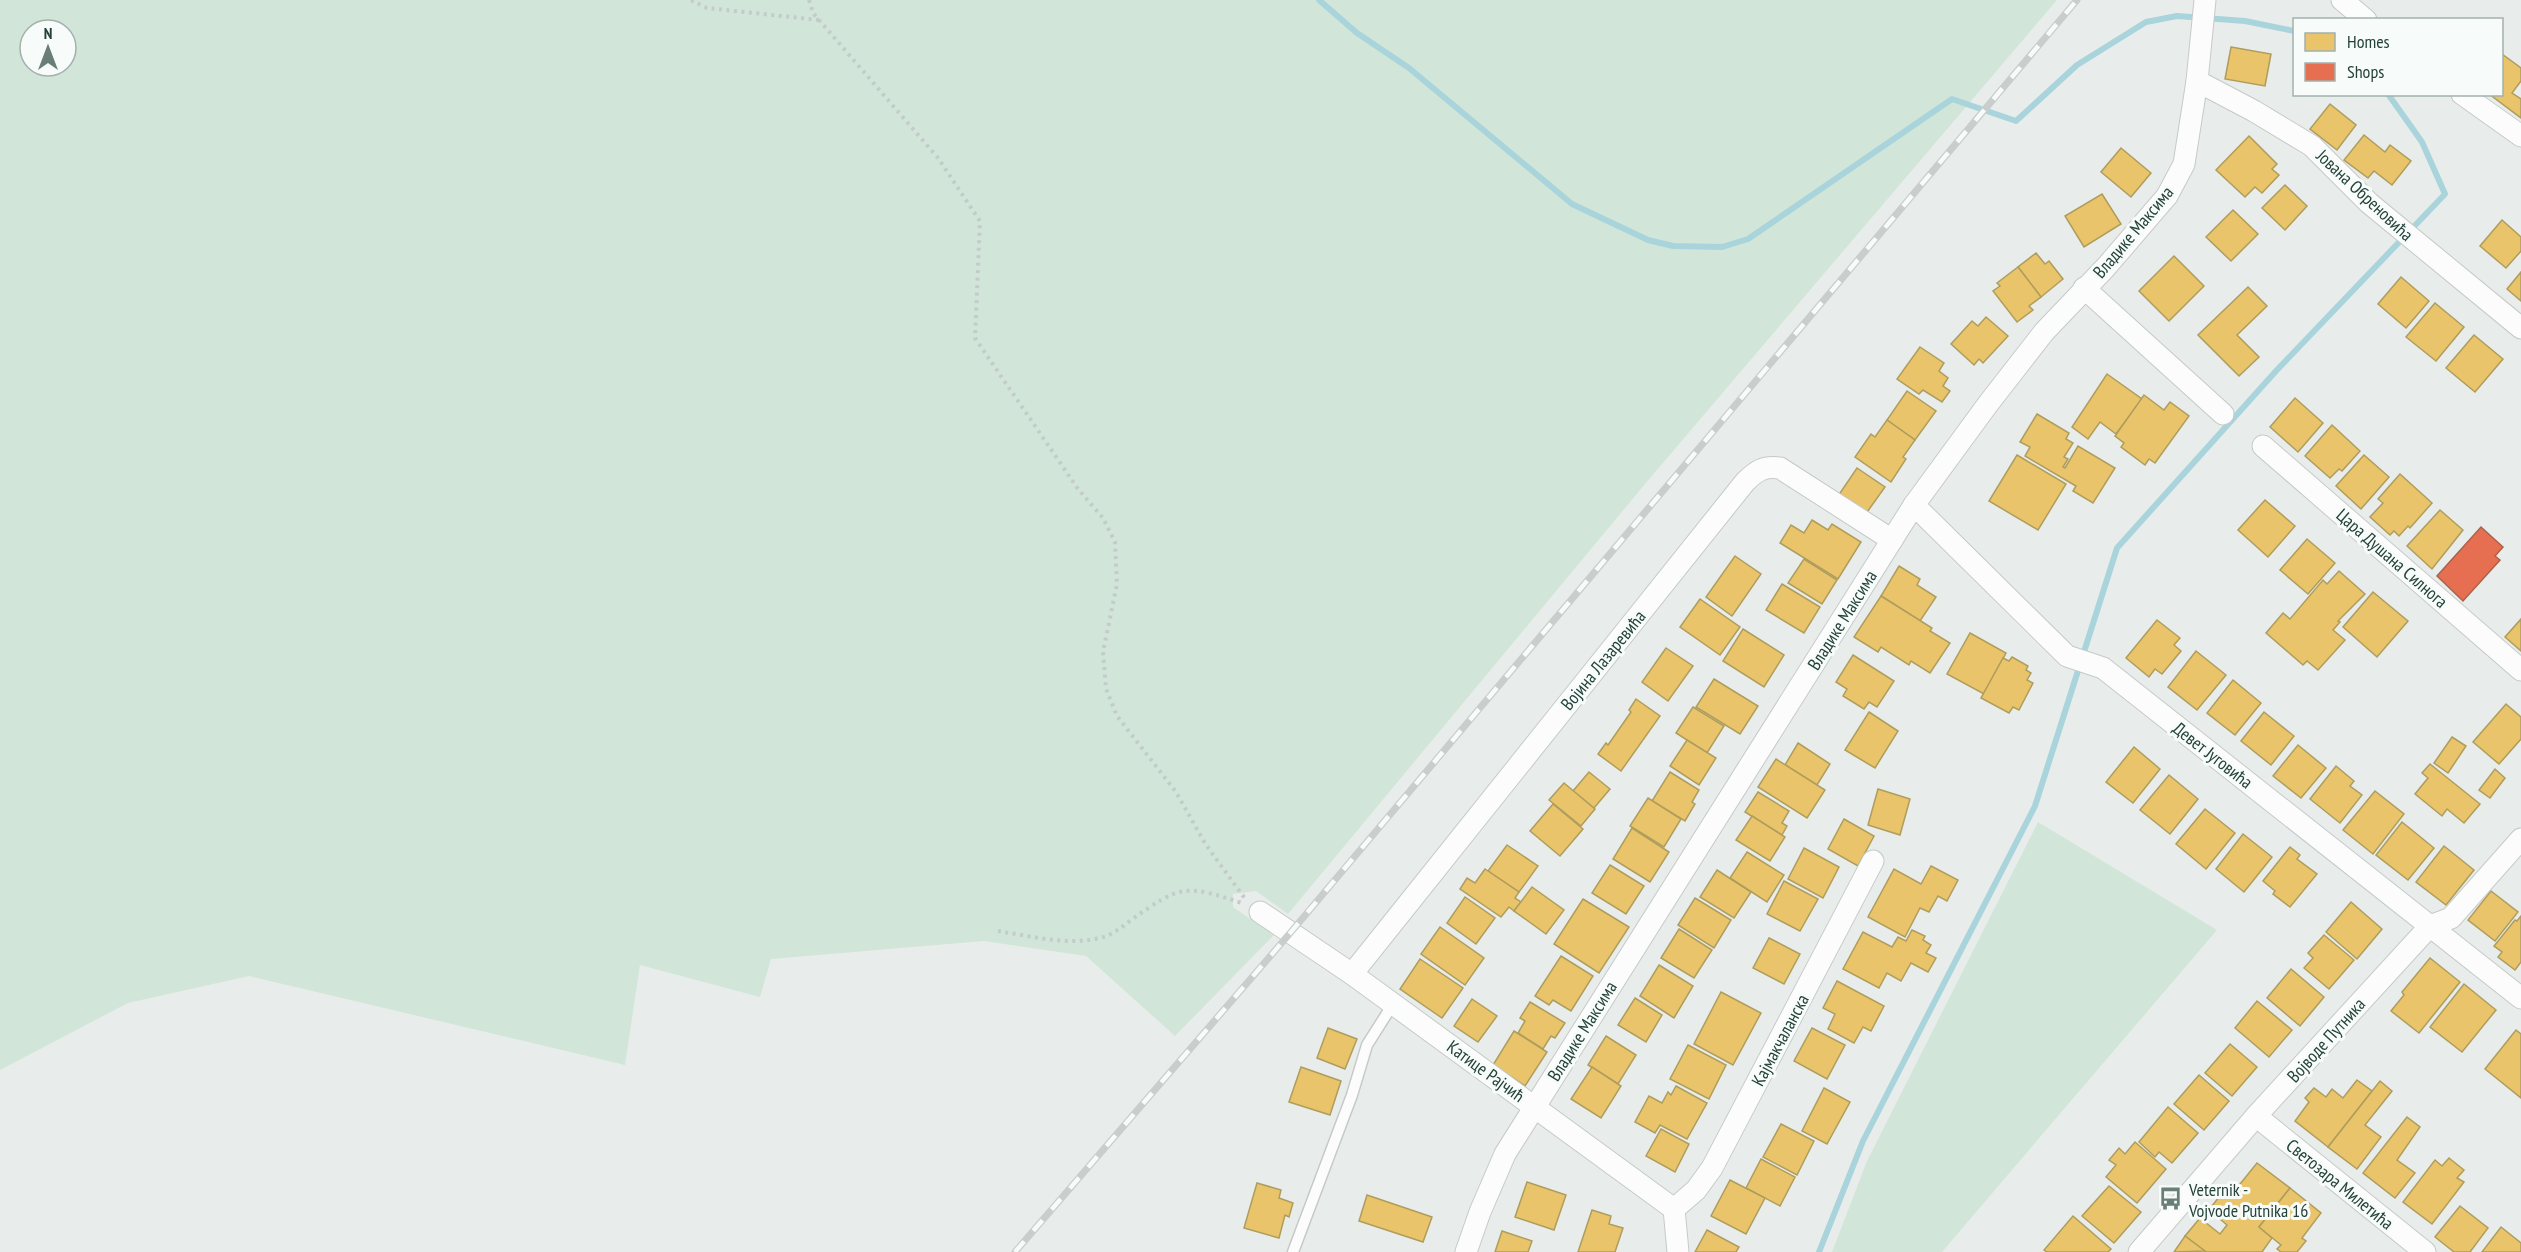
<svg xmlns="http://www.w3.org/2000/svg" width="2521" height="1252" viewBox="0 0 2521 1252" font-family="'PT Sans Narrow',sans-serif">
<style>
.green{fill:#d1e6d8;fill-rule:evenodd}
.homes{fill:#e9c46a;stroke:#ae9d5c;stroke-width:1.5}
.shops{fill:#e76f51;stroke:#ac624a;stroke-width:1.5}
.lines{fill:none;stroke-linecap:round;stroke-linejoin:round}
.stream{stroke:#a9d4db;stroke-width:6}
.lane-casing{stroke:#c5cac8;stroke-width:13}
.street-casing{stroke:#c5cac8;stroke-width:23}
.path{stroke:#c3ccca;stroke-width:4;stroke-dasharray:3 4.5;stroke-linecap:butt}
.lane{stroke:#fcfcfc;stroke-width:10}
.street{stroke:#fcfcfc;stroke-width:21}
.rail-casing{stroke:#c9cdcc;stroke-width:7}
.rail{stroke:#f7fbf9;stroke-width:4.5;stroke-dasharray:14;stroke-linecap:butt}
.labels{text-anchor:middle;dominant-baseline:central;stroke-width:6;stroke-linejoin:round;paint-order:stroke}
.street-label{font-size:18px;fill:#24423a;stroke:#f7fbf9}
.poi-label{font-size:18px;fill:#24423a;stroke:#f7fbf9;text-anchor:start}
</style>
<rect width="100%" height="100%" fill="#e8edeb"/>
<g class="green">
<path d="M0 0H2057L1645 484 1288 914 1256 891 1233 894V907L1274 935 1175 1036 1086 956 984 941 771 959 760 997 640 965 625 1065 249 976 128 1003 0 1070ZM30 30H66V66H30Z"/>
<path d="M2038 822 2217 930 1942 1252H1832L1867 1161Z"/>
</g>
<g class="homes">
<path d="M2231 47 2271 54 2265 86 2225 79Z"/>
<path d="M2502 54 2521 68V81L2512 93 2521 99V118L2489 94H2502Z"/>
<path d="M2330 104 2356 125 2337 150 2310 129Z"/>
<path d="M2364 135 2385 152 2390 145 2411 161 2392 185 2374 171 2368 178 2344 160Z"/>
<path d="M2249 136 2277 164 2272 169 2279 175 2262 193 2255 187 2245 197 2216 170Z"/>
<path d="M2121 148 2151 173 2131 197 2101 172Z"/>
<path d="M2285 185 2307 206 2285 230 2262 208Z"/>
<path d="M2102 194 2121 224 2084 247 2065 216Z"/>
<path d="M2233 210 2258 234 2231 261 2206 237Z"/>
<path d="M2502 220 2521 237V251L2506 268 2480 246Z"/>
<path d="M2036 253 2045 264 2049 261 2063 279 2041 297 2018 267Z"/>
<path d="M2174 256 2204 286 2169 321 2139 291Z"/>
<path d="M2018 267 2041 297 2029 306 2033 310 2017 322 1993 291 2000 286 1997 283Z"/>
<path d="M2521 272V301L2507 289Z"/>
<path d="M2401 277 2429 301 2406 328 2378 304Z"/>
<path d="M2248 287 2267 306 2237 335 2259 357 2239 376 2198 335Z"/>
<path d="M2435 303 2464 327 2436 361 2406 337Z"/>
<path d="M1986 317 2008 336 1983 363 1979 359 1974 365 1951 344 1972 321 1978 326Z"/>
<path d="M2474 335 2503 359 2475 392 2446 368Z"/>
<path d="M1920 347 1944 363 1939 371 1948 378 1943 386 1950 391 1942 402 1923 390 1919 394 1897 379Z"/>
<path d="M2107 374 2142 399 2116 434 2100 422 2088 439 2072 427Z"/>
<path d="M1907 391 1936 411 1915 440 1887 420Z"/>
<path d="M2144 395 2164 410 2170 402 2189 416 2155 463 2149 459 2145 465 2121 447 2124 443 2115 436Z"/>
<path d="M2295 398 2323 423 2298 452 2270 427Z"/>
<path d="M2037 414 2069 433 2066 439 2073 443 2064 457 2068 459 2063 467 2065 468 2078 446 2115 468 2093 503 2073 491 2076 486 2025 456 2030 447 2020 442Z"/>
<path d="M1887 420 1915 440 1903 457 1906 459 1891 482 1855 457 1871 434 1875 437Z"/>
<path d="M2332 425 2360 451 2342 471 2339 469 2330 478 2305 456Z"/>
<path d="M2017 455 2066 484 2038 530 1989 501Z"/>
<path d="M2364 455 2389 477 2361 509 2336 486Z"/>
<path d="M1857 468 1885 487 1865 515 1838 496Z"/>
<path d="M2400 474 2432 503 2410 528 2408 526 2399 536 2394 531 2390 535 2370 517 2383 503 2378 499Z"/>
<path d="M2265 500 2295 526 2268 557 2238 530Z"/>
<path d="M2440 510 2463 530 2432 569 2407 546Z"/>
<path d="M1812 520 1828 530 1832 524 1861 542 1838 579 1780 543 1791 525 1804 533Z"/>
<path d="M2307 539 2335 563 2308 594 2280 570Z"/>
<path d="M1735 556 1761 574 1732 616 1706 597Z"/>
<path d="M1804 559 1837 580 1822 604 1788 583Z"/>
<path d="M1899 566 1920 579 1917 585 1936 597 1920 621 1881 596Z"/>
<path d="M2339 571 2365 594 2338 621 2340 622 2333 630 2345 640 2318 670 2307 661 2303 665 2266 633 2283 613 2290 619 2323 580 2327 584Z"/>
<path d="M1782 584 1820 607 1804 633 1766 610Z"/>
<path d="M2373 592 2408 621 2377 657 2343 627Z"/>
<path d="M1881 596 1932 628 1930 631 1950 643 1930 673 1911 661 1909 665 1881 647 1878 652 1854 637Z"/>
<path d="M1700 599 1740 627 1720 655 1680 627Z"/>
<path d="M2521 619V651L2505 637Z"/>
<path d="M2157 620 2180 638 2174 645 2181 651 2162 674 2155 669 2149 677 2126 658Z"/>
<path d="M1743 629 1784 655 1764 687 1723 661Z"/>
<path d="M1970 633 2006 653 1984 694 1947 674Z"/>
<path d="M1666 648 1693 666 1668 701 1642 682Z"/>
<path d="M2196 651 2226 675 2197 710 2168 687Z"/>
<path d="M1853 655 1894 681 1877 707 1869 702 1864 709 1843 696 1847 689 1836 682Z"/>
<path d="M2012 657 2028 666 2026 670 2031 673 2027 680 2033 683 2019 710 2013 707 2009 713 1981 698 2003 658 2009 661Z"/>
<path d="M1714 679 1758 706 1740 734 1696 707Z"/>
<path d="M2233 680 2261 703 2235 735 2207 713Z"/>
<path d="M1636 699 1660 716 1621 771 1598 754 1606 743 1608 745 1631 712 1629 710Z"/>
<path d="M2506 704 2521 717V739L2499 764 2473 742Z"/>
<path d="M1693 707 1724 726 1707 753 1676 733Z"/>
<path d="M1869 712 1898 731 1875 768 1845 750Z"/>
<path d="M2264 712 2294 736 2271 765 2241 741Z"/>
<path d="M2452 737 2466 746 2448 773 2434 763Z"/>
<path d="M1687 740 1716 758 1699 785 1670 766Z"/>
<path d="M1798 743 1830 764 1817 785 1785 765Z"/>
<path d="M2298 745 2326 768 2301 798 2273 776Z"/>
<path d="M2134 747 2160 769 2133 803 2106 782Z"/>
<path d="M1776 759 1825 790 1807 818 1758 787Z"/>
<path d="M2430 764 2480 804 2464 823 2447 809 2442 816 2415 794 2428 778 2422 773Z"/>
<path d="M2336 766 2354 781 2350 786 2362 795 2340 823 2310 799Z"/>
<path d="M2495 769 2505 778 2490 798 2479 790Z"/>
<path d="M1589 772 1610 789 1594 808 1573 791Z"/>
<path d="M1670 772 1699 790 1692 802 1695 804 1685 821 1652 801Z"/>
<path d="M2169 775 2198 799 2170 834 2140 810Z"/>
<path d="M1564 783 1595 809 1581 826 1549 800Z"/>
<path d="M1878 789 1910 799 1900 835 1868 825Z"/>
<path d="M2375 791 2404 814 2373 854 2343 830Z"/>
<path d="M1758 792 1789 811 1782 823 1787 826 1782 835 1745 812Z"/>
<path d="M1648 798 1681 819 1664 847 1630 826Z"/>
<path d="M1553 804 1583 829 1560 856 1530 831Z"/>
<path d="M2205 809 2235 833 2206 869 2176 844Z"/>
<path d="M1752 816 1785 837 1770 861 1736 840Z"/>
<path d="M1844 819 1874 836 1858 866 1828 849Z"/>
<path d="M2402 822 2434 848 2408 880 2376 855Z"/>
<path d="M1632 828 1669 852 1650 882 1613 859Z"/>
<path d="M2243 834 2272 857 2244 892 2216 869Z"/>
<path d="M1507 845 1538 866 1519 892 1488 871Z"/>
<path d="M2444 846 2474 870 2446 905 2416 882Z"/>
<path d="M2290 847 2300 855 2297 859 2317 874 2290 907 2273 894 2275 891 2263 881Z"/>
<path d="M1804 848 1839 867 1823 898 1788 879Z"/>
<path d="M1747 852 1784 875 1767 902 1730 878Z"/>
<path d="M1610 865 1644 886 1626 914 1592 893Z"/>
<path d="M1931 866 1958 880 1947 901 1938 896 1929 912 1920 908 1905 937 1868 917 1894 869 1921 884Z"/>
<path d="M1485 869 1519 892 1515 898 1521 902 1514 911 1509 907 1501 917 1460 889 1467 878 1475 883Z"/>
<path d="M1717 870 1751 892 1734 918 1700 897Z"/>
<path d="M1784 881 1818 899 1800 931 1767 914Z"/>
<path d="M1532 887 1564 910 1546 934 1514 911Z"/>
<path d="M2491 891 2518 912 2495 941 2468 920Z"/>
<path d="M1465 897 1495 918 1476 944 1447 923Z"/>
<path d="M1695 898 1731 920 1714 948 1678 925Z"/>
<path d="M1583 899 1629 927 1599 973 1554 944Z"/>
<path d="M2351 902 2382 929 2357 959 2326 932Z"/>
<path d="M2521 916V962L2515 970 2498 957 2502 952 2494 946 2515 920 2517 921Z"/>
<path d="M1440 927 1484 958 1465 985 1421 954Z"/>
<path d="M1679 929 1712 950 1694 978 1661 958Z"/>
<path d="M1912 930 1925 936 1923 940 1931 945 1926 953 1936 958 1928 972 1911 963 1901 981 1887 973 1879 988 1843 969 1863 932 1892 947 1898 937 1906 941Z"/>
<path d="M2324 935 2354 960 2329 989 2304 968 2313 958 2308 953Z"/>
<path d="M1769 938 1800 954 1784 984 1753 968Z"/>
<path d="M1561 956 1593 976 1571 1011 1553 1000 1549 1005 1535 996Z"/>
<path d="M2430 958 2460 982 2419 1033 2391 1011 2404 995 2402 992Z"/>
<path d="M1420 959 1463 988 1442 1018 1400 989Z"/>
<path d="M1659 965 1693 986 1674 1018 1640 996Z"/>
<path d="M2291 969 2324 997 2300 1026 2267 998Z"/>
<path d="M1837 981 1884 1006 1871 1031 1863 1027 1854 1043 1828 1029 1835 1014 1823 1008Z"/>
<path d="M2464 984 2496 1010 2462 1052 2430 1027Z"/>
<path d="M1721 992 1761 1013 1733 1065 1694 1044Z"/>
<path d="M1635 998 1662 1015 1646 1042 1618 1025Z"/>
<path d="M1472 999 1497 1016 1478 1042 1454 1026Z"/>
<path d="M2257 1001 2292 1030 2269 1057 2235 1028Z"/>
<path d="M1530 1002 1565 1023 1555 1038 1551 1036 1543 1049 1518 1033 1525 1021 1520 1018Z"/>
<path d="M1328 1028 1357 1039 1345 1069 1317 1058Z"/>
<path d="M1812 1028 1845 1045 1827 1079 1794 1061Z"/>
<path d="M2516 1030 2521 1034V1098L2485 1069Z"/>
<path d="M1514 1031 1547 1052 1525 1086 1493 1065Z"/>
<path d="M1606 1036 1636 1055 1618 1084 1588 1065Z"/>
<path d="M2230 1044 2257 1067 2232 1096 2205 1073Z"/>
<path d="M1688 1045 1726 1065 1709 1099 1670 1079Z"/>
<path d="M1301 1067 1341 1081 1330 1115 1289 1102Z"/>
<path d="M1592 1067 1621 1086 1601 1118 1571 1099Z"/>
<path d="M2199 1075 2229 1101 2204 1130 2174 1104Z"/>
<path d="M2357 1080 2372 1091 2328 1147 2295 1121 2309 1102 2305 1098 2314 1088 2326 1097 2332 1089 2343 1098Z"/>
<path d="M2380 1081 2392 1091 2365 1125 2381 1137 2357 1169 2328 1147Z"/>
<path d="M1676 1086 1707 1103 1687 1139 1660 1125 1655 1133 1635 1122 1649 1096 1662 1103 1668 1092 1671 1095Z"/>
<path d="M1824 1088 1850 1102 1827 1144 1802 1131Z"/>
<path d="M2168 1107 2198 1133 2172 1163 2159 1152 2155 1157 2139 1142Z"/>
<path d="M2407 1117 2420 1127 2397 1160 2415 1173 2395 1198 2363 1173Z"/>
<path d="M1781 1124 1814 1141 1797 1175 1763 1157Z"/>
<path d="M1661 1129 1689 1144 1675 1172 1646 1156Z"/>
<path d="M2135 1142 2166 1169 2137 1203 2106 1177 2116 1165 2109 1160 2119 1148 2125 1154Z"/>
<path d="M2449 1158 2464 1170 2457 1178 2464 1182 2432 1224 2403 1202 2435 1160 2442 1166Z"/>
<path d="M1761 1159 1795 1177 1780 1206 1746 1188Z"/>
<path d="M2257 1163 2290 1188 2259 1227 2272 1238 2262 1252H2206L2185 1236 2200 1218 2220 1234 2227 1225 2209 1210 2225 1189 2232 1194Z"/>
<path d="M1730 1180 1765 1198 1746 1234 1711 1216Z"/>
<path d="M1527 1182 1566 1195 1554 1230 1515 1217Z"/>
<path d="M1257 1183 1281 1190 1279 1198 1293 1203 1289 1217 1285 1215 1279 1238 1244 1228Z"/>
<path d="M2109 1186 2141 1212 2114 1243 2082 1216Z"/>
<path d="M2290 1188 2321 1213 2302 1238 2306 1241 2297 1252H2281L2277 1249 2281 1245 2259 1227Z"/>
<path d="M1367 1195 1432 1217 1423 1242 1359 1221Z"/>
<path d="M2460 1206 2488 1228 2470 1252H2454L2435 1237Z"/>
<path d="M1592 1210 1611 1216 1609 1224 1623 1228 1615 1252H1578Z"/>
<path d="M2073 1216 2111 1249 2108 1252H2047L2044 1250Z"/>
<path d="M2501 1227 2521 1243V1252H2482Z"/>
<path d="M1707 1230 1739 1247 1736 1252H1695Z"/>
<path d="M1502 1231 1532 1241 1528 1252H1495Z"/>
<path d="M2185 1236 2205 1251 2174 1252Z"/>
</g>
<path class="shops" d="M2481 527 2503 547 2495 556 2500 560 2463 601 2437 576Z"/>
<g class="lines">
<g class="stream">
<path d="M1319 0 1357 33 1409 68 1572 204 1648 240 1673 246 1722 247 1748 239 1952 99 2016 121 2077 65 2146 22 2177 16 2245 21 2294 31"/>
<path d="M1819 1252 1863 1141 2035 806 2117 548 2276 371 2445 194 2422 142 2388 94"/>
</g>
<defs>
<path id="lane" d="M1293 1252 1352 1095 1367 1045 1393 1004"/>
<g id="street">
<path d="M2342 0 2366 20"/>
<path d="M2197 81 2254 111 2312 146 2369 203 2521 328"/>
<path d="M2462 94 2521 136"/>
<path d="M2084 288 2223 414"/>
<path d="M2263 446 2521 670"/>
<path d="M1914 505 2067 656 2103 668 2521 998"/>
<path d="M1260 912 1352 974 1674 1209 1678 1252"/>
<path d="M1352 974 1745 482C1757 470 1764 466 1780 468L1892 540"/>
<path d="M2256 1116 2425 1252"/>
<path d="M1674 1209 1696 1190 1712 1168 1873 861"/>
<path d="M1466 1252 1480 1212 1505 1154 1914 505 1988 404 2044 332 2106 267 2167 196 2184 164 2197 81 2205 0"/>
<path d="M2139 1252 2256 1116 2430 926 2451 918 2521 839"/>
</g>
</defs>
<use href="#lane" class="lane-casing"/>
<use href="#street" class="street-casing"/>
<g class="path">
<path d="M691 0 707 8 819 20"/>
<path d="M809 0 813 13 938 158 980 221 975 338 1078 489 1103 518 1115 542 1117 584 1103 652 1106 689 1117 716 1176 792 1206 845 1246 900"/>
<path d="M998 931C1030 936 1068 946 1100 938 1112 935 1121 928 1131 920 1181 885 1184 884 1242 903"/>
</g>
<use href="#lane" class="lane"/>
<use href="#street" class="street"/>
<defs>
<path id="rail" d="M1015 1252 1291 932 2077 0"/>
</defs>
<use href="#rail" class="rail-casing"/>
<use href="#rail" class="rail"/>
</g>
<defs>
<symbol id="bus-bare" viewBox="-9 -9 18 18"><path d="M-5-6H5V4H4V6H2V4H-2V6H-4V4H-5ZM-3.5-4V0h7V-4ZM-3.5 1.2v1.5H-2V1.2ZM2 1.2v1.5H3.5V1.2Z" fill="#697e78" stroke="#f7fbf9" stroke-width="2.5" paint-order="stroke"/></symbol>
</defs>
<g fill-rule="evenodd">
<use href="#bus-bare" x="2154" y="1182" width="33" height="33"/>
</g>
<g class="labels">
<g class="street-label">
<text transform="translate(2365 195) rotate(43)">Јована Обреновића</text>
<text transform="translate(2133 232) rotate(-50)">Владике Максима</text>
<text transform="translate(2392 558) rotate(41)">Цара Душана Силнога</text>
<text transform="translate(1842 620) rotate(-58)">Владике Максима</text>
<text transform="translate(1603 660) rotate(-51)">Војина Лазаревића</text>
<text transform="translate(2213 755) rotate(38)">Девет Југовића</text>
<text transform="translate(1582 1031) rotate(-58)">Владике Максима</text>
<text transform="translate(1780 1040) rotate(-62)">Кајмакчаланска</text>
<text transform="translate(2326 1040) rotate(-48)">Војводе Путника</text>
<text transform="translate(1486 1071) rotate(36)">Катице Рајчић</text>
<text transform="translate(2340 1184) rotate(39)">Светозара Милетића</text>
</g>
<g class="poi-label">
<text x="2189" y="1189">Veternik -<tspan x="2189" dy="21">Vojvode Putnika 16</tspan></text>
</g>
</g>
<rect x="2293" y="18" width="210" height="78" fill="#f7fbf9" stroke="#a3b1ad" stroke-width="1.5"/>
<rect x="2305" y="33" width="30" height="18" fill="#e9c46a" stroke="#a3b1ad" stroke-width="1.5"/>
<text x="2347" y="48" font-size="18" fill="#24423a">Homes</text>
<rect x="2305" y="63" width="30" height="18" fill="#e76f51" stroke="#a3b1ad" stroke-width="1.5"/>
<text x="2347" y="78" font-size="18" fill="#24423a">Shops</text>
<g transform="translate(48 48)"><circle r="28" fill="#f7fbf9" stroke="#a3b1ad" stroke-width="1.5"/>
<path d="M0-4.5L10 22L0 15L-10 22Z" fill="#697e78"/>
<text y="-9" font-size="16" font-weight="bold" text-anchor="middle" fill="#24423a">N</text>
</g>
</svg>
